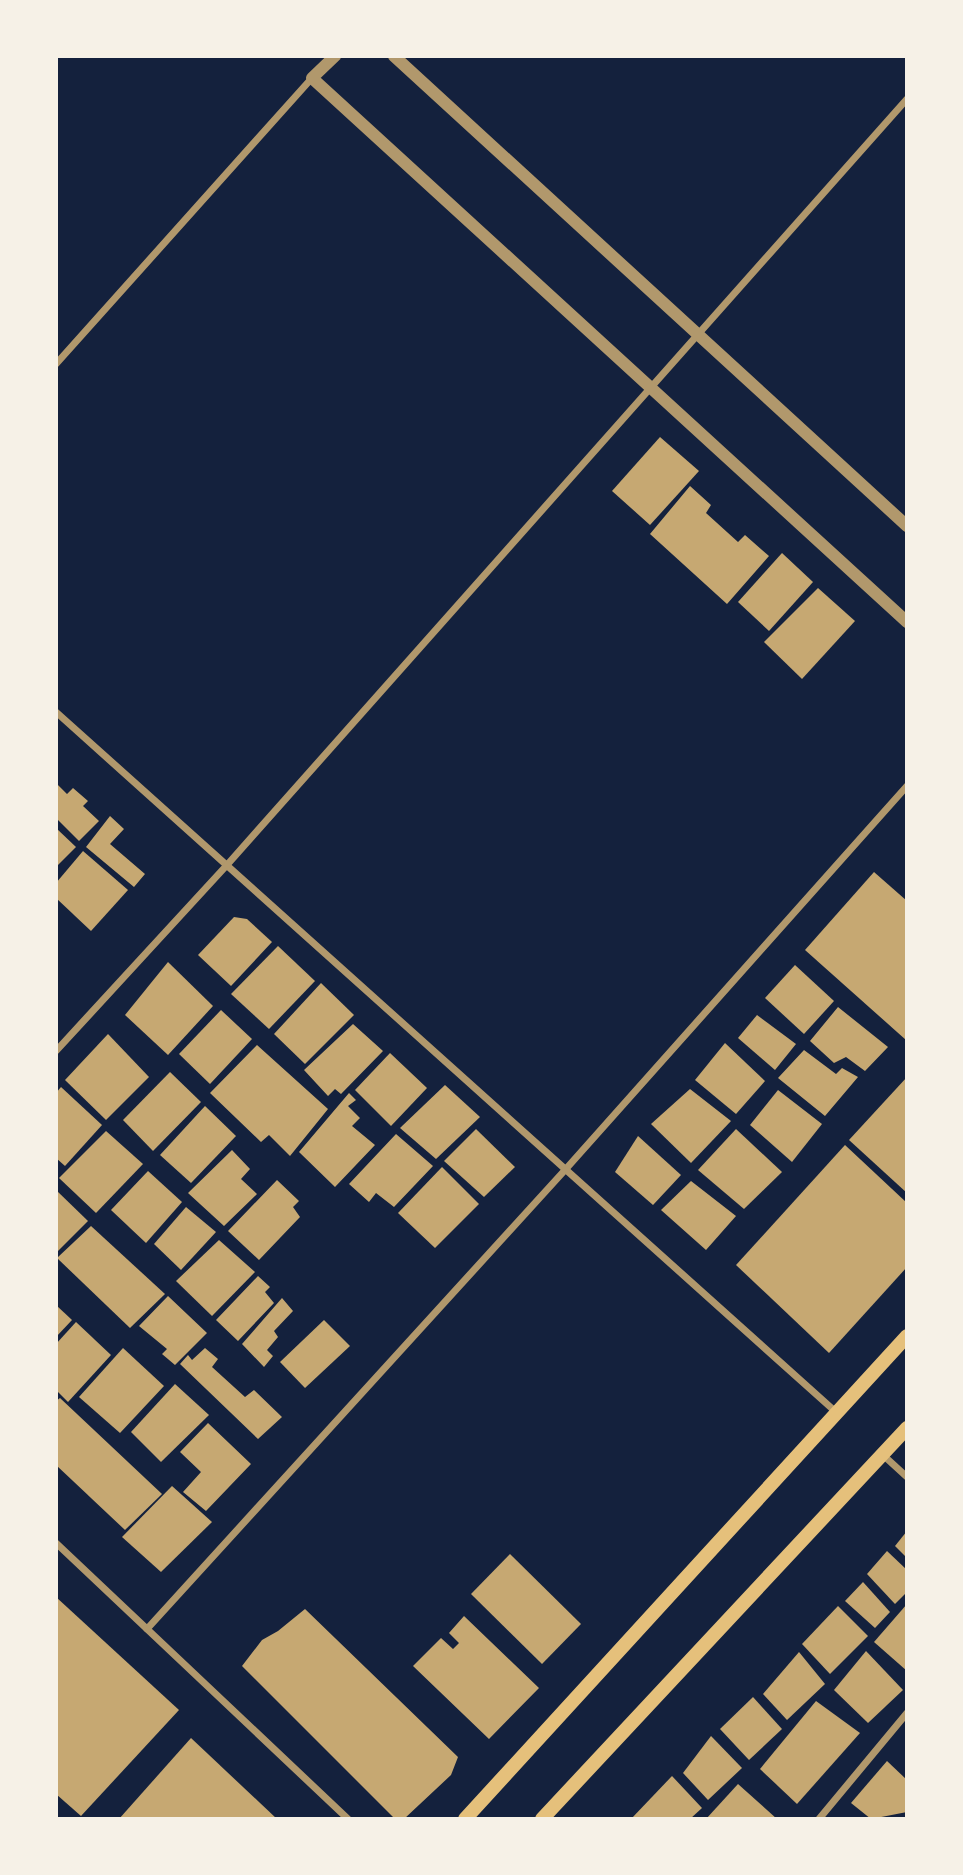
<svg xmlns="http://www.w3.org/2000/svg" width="963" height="1875" viewBox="0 0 963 1875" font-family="Ubuntu,sans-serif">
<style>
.building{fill:#c6a872}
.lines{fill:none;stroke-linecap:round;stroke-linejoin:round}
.minor{stroke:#b1986c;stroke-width:7}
.tertiary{stroke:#b1986c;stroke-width:12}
.secondary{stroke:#e5c07b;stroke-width:14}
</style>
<rect width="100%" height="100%" fill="#14213d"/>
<g class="building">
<path d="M660 437 699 471 650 525 612 491Z"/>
<path d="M690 486 711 505 706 513 738 542 745 535 769 556 727 604 650 534Z"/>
<path d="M782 553 813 582 769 631 738 602Z"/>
<path d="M818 588 855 621 802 679 764 642Z"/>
<path d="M56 783 67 794 73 788 88 801 83 806 99 821 79 841 56 818Z"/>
<path d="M110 816 124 829 110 844 145 874 134 887 86 847Z"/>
<path d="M56 828 76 847 56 867Z"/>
<path d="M83 851 128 890 91 931 56 898V883Z"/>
<path d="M874 872 907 901 906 1040 805 950Z"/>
<path d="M234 917 247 919 272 942 231 986 198 955Z"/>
<path d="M278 946 315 981 269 1029 231 994Z"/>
<path d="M168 962 213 1006 168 1055 125 1015Z"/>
<path d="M795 965 834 1001 804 1034 765 998Z"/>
<path d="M321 983 354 1015 305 1064 274 1034Z"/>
<path d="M838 1007 888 1047 865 1071 846 1057 834 1063 810 1041Z"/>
<path d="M221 1010 252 1039 210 1084 179 1054Z"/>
<path d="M757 1015 796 1044 775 1070 738 1038Z"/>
<path d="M353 1024 383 1051 341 1094 335 1089 328 1096 304 1070Z"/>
<path d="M108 1034 149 1077 106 1120 65 1080Z"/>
<path d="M725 1043 765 1081 736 1114 695 1080Z"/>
<path d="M257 1045 328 1109 290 1156 269 1135 261 1142 210 1093Z"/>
<path d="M804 1050 836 1074 842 1068 858 1077 825 1116 778 1078Z"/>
<path d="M390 1053 427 1088 391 1126 355 1090Z"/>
<path d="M170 1072 201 1102 153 1151 123 1120Z"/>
<path d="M907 1077V1193L849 1140Z"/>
<path d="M445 1085 480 1117 436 1159 400 1128Z"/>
<path d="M61 1087 102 1125 65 1166 56 1158V1093Z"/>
<path d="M690 1089 731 1121 691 1163 651 1124Z"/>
<path d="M778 1090 822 1124 792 1162 750 1125Z"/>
<path d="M349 1093 356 1100 348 1106 360 1118 352 1126 375 1145 335 1187 299 1152Z"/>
<path d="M205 1106 236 1136 191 1183 160 1155Z"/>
<path d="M476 1129 515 1167 484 1197 444 1161Z"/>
<path d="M736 1129 782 1172 744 1209 698 1170Z"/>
<path d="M106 1131 143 1164 96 1213 59 1178Z"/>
<path d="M396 1134 433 1166 394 1207 376 1193 369 1202 349 1184Z"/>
<path d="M638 1136 681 1175 653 1205 615 1172Z"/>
<path d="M845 1145 907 1203V1267L829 1353 736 1265Z"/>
<path d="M232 1150 250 1169 241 1179 257 1194 224 1226 188 1193Z"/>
<path d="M442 1167 479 1204 435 1248 398 1213Z"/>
<path d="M148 1171 182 1202 146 1243 111 1210Z"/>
<path d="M277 1180 299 1201 293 1207 300 1217 259 1260 228 1231Z"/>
<path d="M691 1181 736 1216 706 1250 661 1210Z"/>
<path d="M56 1190 88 1221 56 1253Z"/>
<path d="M186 1207 216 1232 181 1270 154 1244Z"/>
<path d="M91 1226 165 1294 130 1328 57 1258Z"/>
<path d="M219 1240 255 1272 212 1316 176 1281Z"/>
<path d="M258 1276 270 1287 265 1292 274 1303 238 1341 216 1320Z"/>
<path d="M168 1296 207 1333 175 1365 162 1354 167 1349 139 1326Z"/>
<path d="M282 1298 293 1311 274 1331 278 1337 267 1350 273 1356 264 1367 242 1344Z"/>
<path d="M56 1305 72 1320 56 1337Z"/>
<path d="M324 1320 350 1346 305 1388 280 1362Z"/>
<path d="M76 1322 111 1355 68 1402 56 1390V1344Z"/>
<path d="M123 1348 164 1386 120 1433 79 1397Z"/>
<path d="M205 1348 218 1359 212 1367 245 1397 254 1390 282 1417 258 1439 180 1364 188 1355 192 1360Z"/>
<path d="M175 1384 209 1415 161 1462 131 1432Z"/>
<path d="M60 1398 162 1494 125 1530 56 1465V1401Z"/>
<path d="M208 1423 251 1464 206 1511 183 1492 201 1472 180 1452Z"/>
<path d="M172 1486 212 1522 161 1572 122 1537Z"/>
<path d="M907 1531V1558L895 1546Z"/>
<path d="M887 1551 907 1570V1592L895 1604 867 1574Z"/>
<path d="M510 1554 581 1624 542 1664 471 1594Z"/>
<path d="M863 1582 890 1612 875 1628 845 1601Z"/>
<path d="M56 1597 179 1710 81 1816 56 1794Z"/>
<path d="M907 1604V1671L874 1642Z"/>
<path d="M838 1606 868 1636 830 1674 802 1644Z"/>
<path d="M305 1609 458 1757 451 1775 404 1819H395L242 1666 262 1640 278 1631Z"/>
<path d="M464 1616 539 1688 489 1739 413 1666 441 1638 453 1649 459 1643 449 1633Z"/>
<path d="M866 1651 903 1690 868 1723 834 1690Z"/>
<path d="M799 1652 825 1684 787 1720 763 1694Z"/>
<path d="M753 1697 782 1729 749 1760 720 1729Z"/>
<path d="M816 1701 860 1733 797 1804 760 1769Z"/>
<path d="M711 1736 742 1768 708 1800 683 1773Z"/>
<path d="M191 1738 277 1819H119Z"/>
<path d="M887 1761 907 1780V1812L871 1819 851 1803Z"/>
<path d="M672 1776 702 1808 690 1819H631Z"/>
<path d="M738 1784 777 1819H706Z"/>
</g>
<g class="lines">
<g class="minor">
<path d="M56 364 312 78"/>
<path d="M56 712 837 1413"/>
<path d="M56 1051 227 865 907 99"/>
<path d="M883 1455 907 1477"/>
<path d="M56 1543 348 1819"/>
<path d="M147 1629 565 1170 907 786"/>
<path d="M819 1819 907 1713"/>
</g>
<g class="tertiary">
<path d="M335 56 312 78 907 622"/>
<path d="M394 56 907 526"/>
</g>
<g class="secondary">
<path d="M465 1819 907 1336"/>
<path d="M542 1819 907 1428"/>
</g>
</g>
<rect width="963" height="1875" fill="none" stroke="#f6f1e7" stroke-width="116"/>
</svg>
